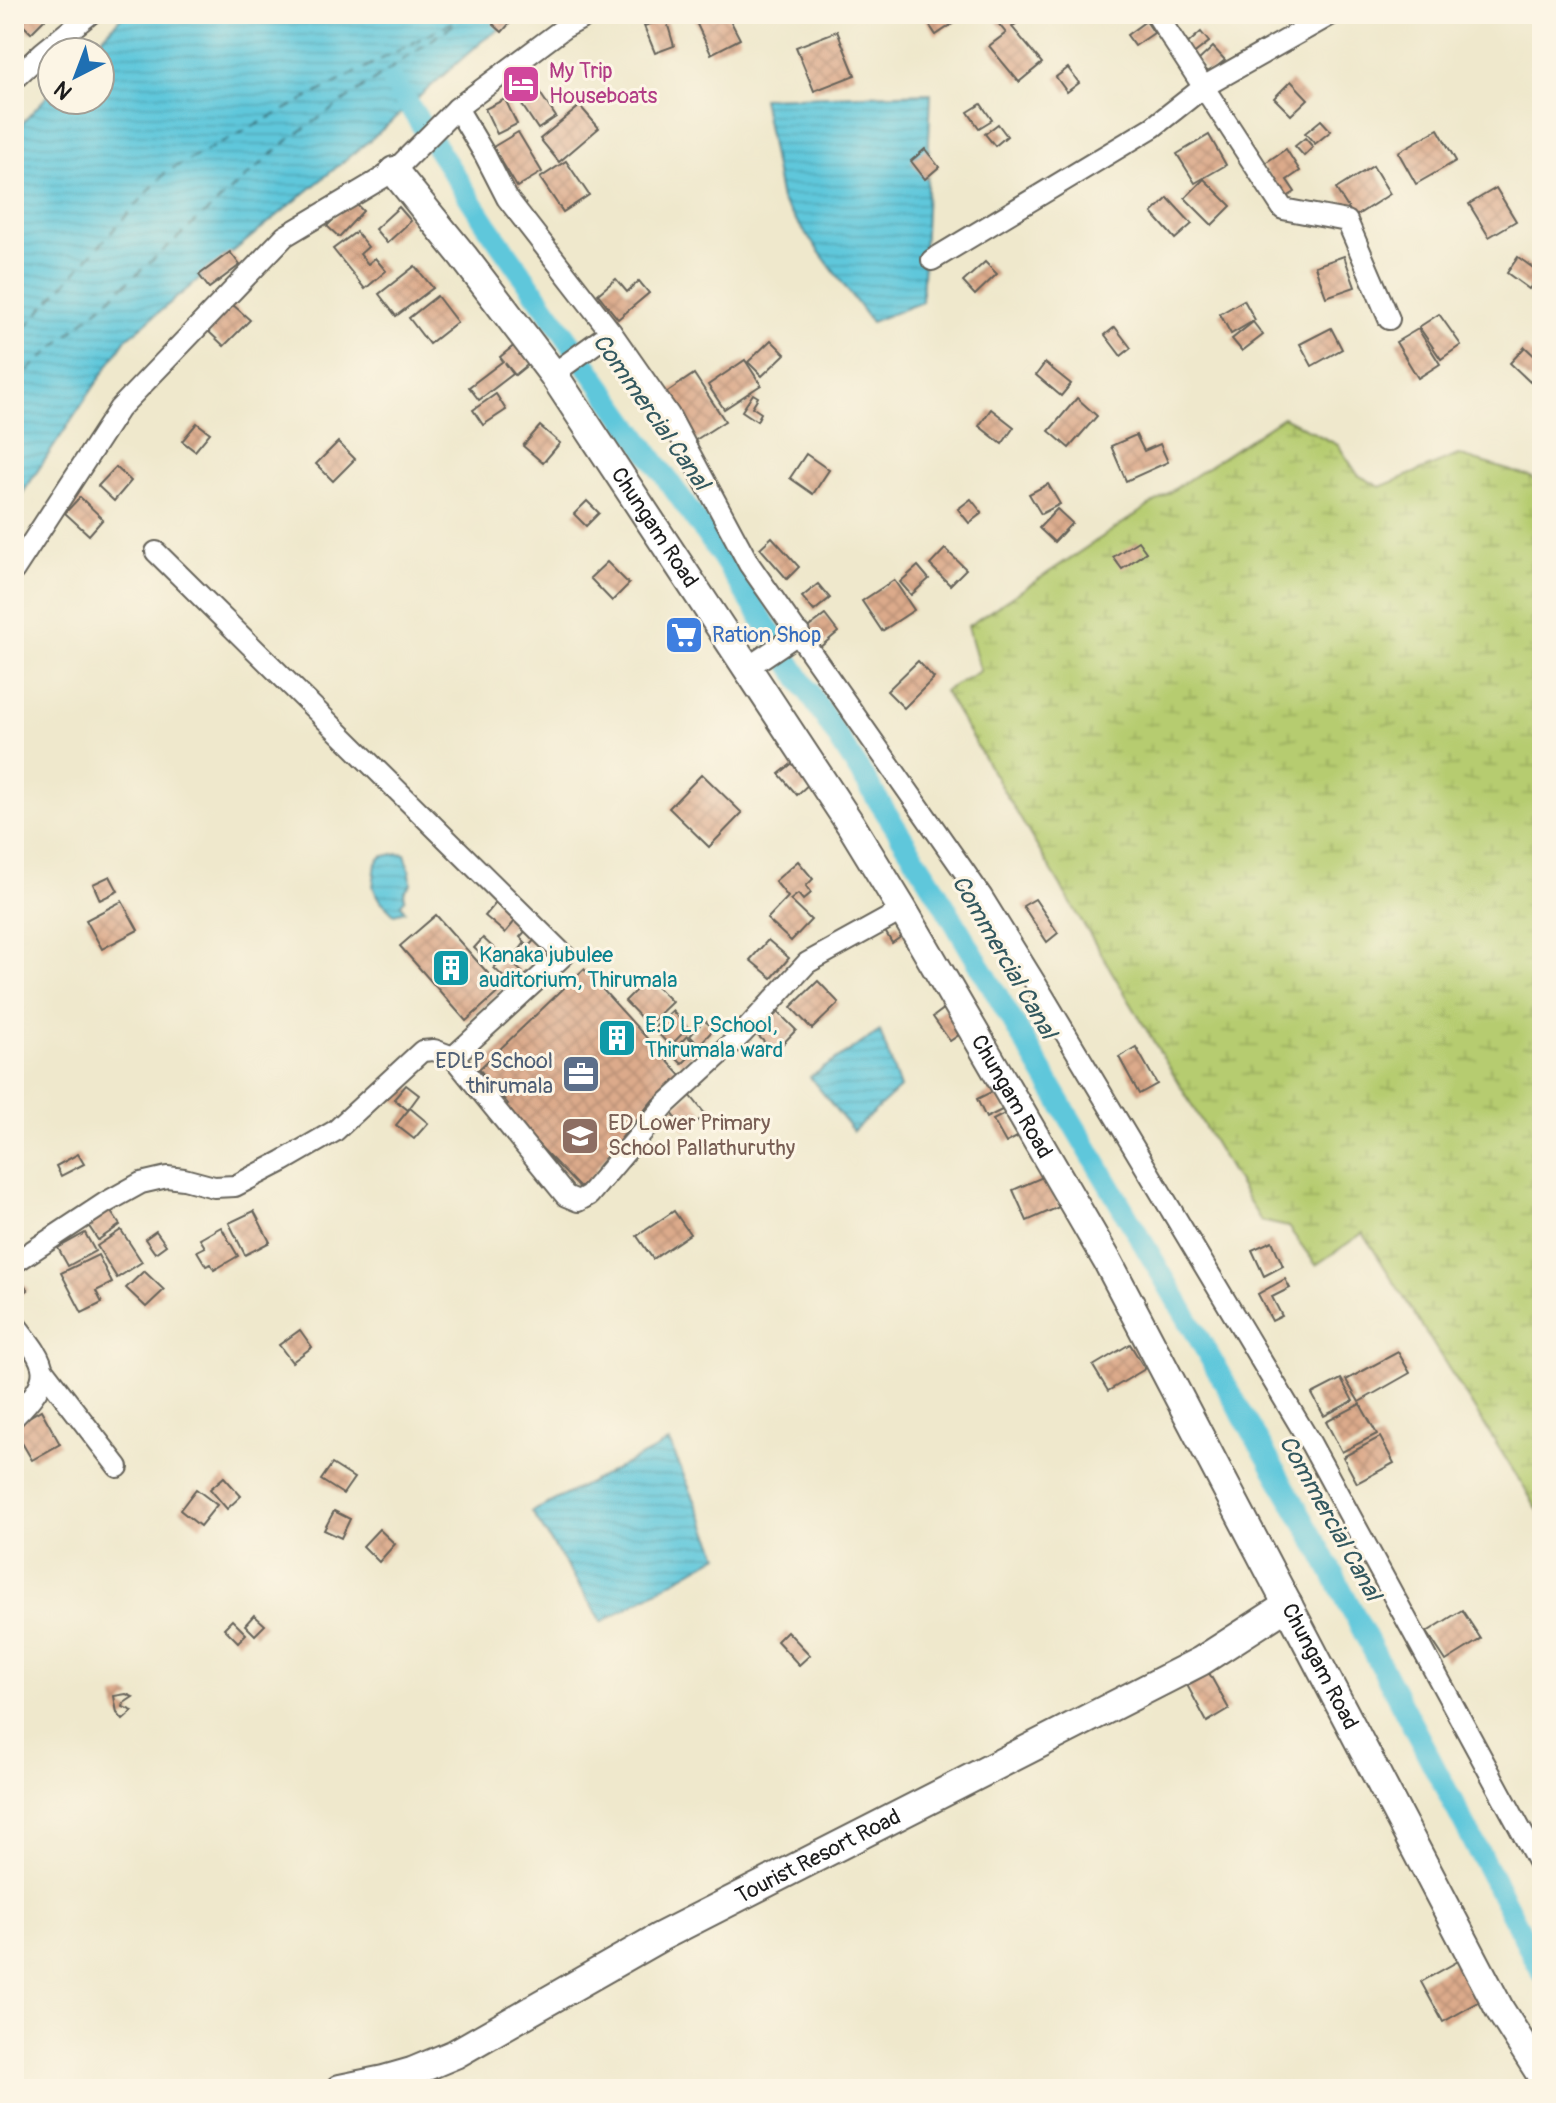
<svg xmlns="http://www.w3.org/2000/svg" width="1556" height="2103" viewBox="0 0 1556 2103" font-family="Pangolin,sans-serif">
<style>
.wetland{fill:url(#wetland-marsh);stroke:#697446;stroke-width:2}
.water{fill:url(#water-rules);stroke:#3e727c;stroke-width:2}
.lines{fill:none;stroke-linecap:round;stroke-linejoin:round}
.canal{stroke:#5fc7db;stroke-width:22}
.ferry{stroke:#33585f;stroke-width:2;stroke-dasharray:10 8;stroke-linecap:butt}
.building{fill:url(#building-cross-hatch)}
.street-casing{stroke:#66635a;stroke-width:24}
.secondary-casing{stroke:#66635a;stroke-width:32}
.street{stroke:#fff;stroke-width:20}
.secondary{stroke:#fff;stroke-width:28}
.labels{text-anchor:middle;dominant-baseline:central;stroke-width:6;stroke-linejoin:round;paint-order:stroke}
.hotel-label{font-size:22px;fill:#b23c85;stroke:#fcf5e5;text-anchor:start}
.street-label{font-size:22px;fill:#1c1c1c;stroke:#fcf5e5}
.shop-label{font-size:22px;fill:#366cbe;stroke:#fcf5e5;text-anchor:start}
.culture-label{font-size:22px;fill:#0d838f;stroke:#fcf5e5;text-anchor:start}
.service-label{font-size:22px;fill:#4e5e75;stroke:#fcf5e5;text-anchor:end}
.education-label{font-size:22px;fill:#785e54;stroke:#fcf5e5;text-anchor:start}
.water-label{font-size:24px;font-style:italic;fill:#33585f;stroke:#fcf5e5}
</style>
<defs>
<pattern id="wetland-marsh" width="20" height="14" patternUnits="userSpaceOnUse" patternTransform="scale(2)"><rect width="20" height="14" fill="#b6cc70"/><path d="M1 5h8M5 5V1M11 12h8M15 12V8" fill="none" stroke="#9caf60"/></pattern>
<pattern id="water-rules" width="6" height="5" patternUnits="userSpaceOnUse" patternTransform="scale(2)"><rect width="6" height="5" fill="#5fc7db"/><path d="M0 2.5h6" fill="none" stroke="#52aabb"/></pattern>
<pattern id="building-cross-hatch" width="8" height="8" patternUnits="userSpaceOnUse" patternTransform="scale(2)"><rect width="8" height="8" fill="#dcaa8b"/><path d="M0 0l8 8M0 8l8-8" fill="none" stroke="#bc9277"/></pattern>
</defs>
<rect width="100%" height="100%" fill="#fcf5e5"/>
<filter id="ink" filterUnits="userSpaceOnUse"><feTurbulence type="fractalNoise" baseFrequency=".0125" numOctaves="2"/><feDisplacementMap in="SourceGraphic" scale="16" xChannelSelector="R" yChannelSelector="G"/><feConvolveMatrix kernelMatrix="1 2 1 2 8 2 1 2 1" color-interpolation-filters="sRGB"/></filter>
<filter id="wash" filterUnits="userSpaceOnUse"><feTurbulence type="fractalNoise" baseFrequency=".006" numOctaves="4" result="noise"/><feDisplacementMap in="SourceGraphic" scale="32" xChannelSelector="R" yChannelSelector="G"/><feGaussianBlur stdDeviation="1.8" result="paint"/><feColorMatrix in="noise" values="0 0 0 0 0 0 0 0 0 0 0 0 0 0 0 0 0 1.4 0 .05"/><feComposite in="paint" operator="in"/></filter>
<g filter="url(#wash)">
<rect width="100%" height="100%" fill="#efe8cc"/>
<path class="wetland" d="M1283 417 1338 445 1358 475 1380 487 1458 455 1531 477 1542 486V1516L1363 1233 1316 1265 1288 1227 1261 1221 944 691 980 671 968 626Z"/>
<g class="water">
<path d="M124 14H523L482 41 376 135 126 339 14 506V132L52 91V100H100V52H89Z"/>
<path d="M931 93 922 302 871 322 781 200 762 98Z"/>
<path d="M398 853 405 854 410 871 411 884 404 892 405 899 401 904 405 911 394 914 381 901 373 887 376 863 381 857Z"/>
<path d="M880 1031 900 1088 853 1131 810 1077Z"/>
<path d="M669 1442 719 1555 602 1622 532 1512Z"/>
</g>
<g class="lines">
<path class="canal" d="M393 81 487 225 723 558 933 886 1189 1321 1322 1553 1542 1972"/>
<g class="ferry">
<path d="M14 340 166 172 460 18"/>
<path d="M14 383 288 140 469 14"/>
</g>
</g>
<g id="blocks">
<g class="building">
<path d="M26 14H42L46 18 31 33 19 21Z"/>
<path d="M699 14H727L740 39 711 54 694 18Z"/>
<path d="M922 14H967L936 35Z"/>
<path d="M1007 14H1028L1012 27 1042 63 1019 82 989 46 1006 33 997 22Z"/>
<path d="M500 15 510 23 502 32 493 24Z"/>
<path d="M666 19 674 46 655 53 644 26Z"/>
<path d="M1146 21 1154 33 1135 46 1127 35Z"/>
<path d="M837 31 855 75 814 91 796 47Z"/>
<path d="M1201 32 1209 42 1192 55 1185 46Z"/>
<path d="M1213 47 1225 60 1209 73 1198 61Z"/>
<path d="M1068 68 1079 83 1067 92 1056 77Z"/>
<path d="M1291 81 1308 99 1291 115 1274 98Z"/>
<path d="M534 84 556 117 538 129 516 96Z"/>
<path d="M505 99 517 124 497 134 485 109Z"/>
<path d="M981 104 992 120 979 128 968 112Z"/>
<path d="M580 106 599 128 559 162 540 139Z"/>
<path d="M1321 120 1331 131 1315 144 1305 133Z"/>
<path d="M998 124 1007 136 995 146 985 134Z"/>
<path d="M1438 129 1456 161 1416 184 1398 152Z"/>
<path d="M518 132 542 172 517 187 493 147Z"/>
<path d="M1209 135 1226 165 1195 183 1177 154Z"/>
<path d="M1305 138 1313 147 1304 156 1295 146Z"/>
<path d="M925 149 939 167 925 179 911 161Z"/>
<path d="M1286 149 1300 171 1287 180 1295 192 1285 198 1262 165Z"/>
<path d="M566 161 589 195 563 212 540 178Z"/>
<path d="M1373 166 1390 194 1354 217 1336 189Z"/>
<path d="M1204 179 1231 206 1212 225 1185 198Z"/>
<path d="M1496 188 1516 221 1489 237 1469 204Z"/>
<path d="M1168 198 1192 224 1175 239 1152 213Z"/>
<path d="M352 200 363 211 339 237 327 226Z"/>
<path d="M399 207 411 221 387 243 375 229Z"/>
<path d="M356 232 368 247 360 254 368 264 375 258 386 271 365 289 333 249Z"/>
<path d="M230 252 240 265 209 288 199 275Z"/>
<path d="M1344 256 1355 287 1326 297 1315 266Z"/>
<path d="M1518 257 1540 273 1529 289 1507 273Z"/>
<path d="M985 262 997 274 975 295 963 282Z"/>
<path d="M415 266 433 288 396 316 379 294Z"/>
<path d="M616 279 627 292 639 281 649 293 618 319 598 294Z"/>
<path d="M437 296 457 322 429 344 409 318Z"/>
<path d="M1244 300 1255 320 1231 334 1220 314Z"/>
<path d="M232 304 250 320 224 346 207 330Z"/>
<path d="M1439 314 1461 345 1441 359 1419 327Z"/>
<path d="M1253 322 1263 335 1242 351 1232 339Z"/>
<path d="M1115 327 1131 348 1121 356 1105 335Z"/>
<path d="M1331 328 1342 349 1312 366 1300 344Z"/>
<path d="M1418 329 1440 364 1418 378 1396 342Z"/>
<path d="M771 340 785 354 762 376 748 362Z"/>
<path d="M516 344 531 362 515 375 505 363 513 374 479 400 469 387 503 361 500 357Z"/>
<path d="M1525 347 1542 363V369L1530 382 1510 363Z"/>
<path d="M745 360 761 385 724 409 708 385Z"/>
<path d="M1045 363 1071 384 1061 396 1036 375Z"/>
<path d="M694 374 725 421 691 443 660 397Z"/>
<path d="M496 394 506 410 483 425 473 410Z"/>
<path d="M753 394 758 397 752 407 761 413 757 421 742 411Z"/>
<path d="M1077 398 1097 416 1069 448 1049 431Z"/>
<path d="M991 409 1014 427 1002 444 979 426Z"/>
<path d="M197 423 210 433 195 451 182 441Z"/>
<path d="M540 426 560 443 543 463 523 446Z"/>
<path d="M1136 435 1144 451 1160 444 1168 462 1126 481 1111 446Z"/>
<path d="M338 442 355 459 333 481 316 464Z"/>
<path d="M806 454 829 470 813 494 790 478Z"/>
<path d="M116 467 131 481 114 501 98 486Z"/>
<path d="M1048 484 1060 504 1041 514 1029 494Z"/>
<path d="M80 497 103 519 89 535 65 513Z"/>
<path d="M971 499 982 513 969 523 958 509Z"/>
<path d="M587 501 599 513 586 526 574 514Z"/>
<path d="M1057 509 1072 523 1054 542 1039 528Z"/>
<path d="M772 537 799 567 787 579 760 548Z"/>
<path d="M1138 541 1146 552 1122 569 1113 557Z"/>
<path d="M945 549 966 569 950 585 930 565Z"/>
<path d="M607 562 629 584 612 601 590 578Z"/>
<path d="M918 566 929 579 911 595 900 582Z"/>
<path d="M894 580 914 610 882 631 862 601Z"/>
<path d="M818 584 830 598 814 611 802 597Z"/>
<path d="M825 615 838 632 819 648 805 630Z"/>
<path d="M918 661 934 678 904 708 887 691Z"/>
<path d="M794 762 811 782 797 795 779 774Z"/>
<path d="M702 774 742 813 709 847 669 808Z"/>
<path d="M798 861 813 879 806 886 811 893 803 900 798 894 790 900 811 920 791 941 767 919 788 897 775 881Z"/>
<path d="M110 876 118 891 100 900 93 884Z"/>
<path d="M500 898 520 915 505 933 485 916Z"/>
<path d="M1035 899 1058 933 1047 942 1023 906Z"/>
<path d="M122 901 138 930 102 949 86 920Z"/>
<path d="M436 915 502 989 466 1021 400 946Z"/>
<path d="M897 923 905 934 892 943 885 931Z"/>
<path d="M528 928 538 936 529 946 520 937Z"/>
<path d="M483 938 499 953 490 963 474 948Z"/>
<path d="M768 940 789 958 772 978 750 960Z"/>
<path d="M524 944 535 954 527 962 517 953Z"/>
<path d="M504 956 522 972 511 984 494 968Z"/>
<path d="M584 969 684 1079 652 1101 596 1169 598 1170 580 1188 504 1109 508 1104 479 1069Z"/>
<path d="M648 978 672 1002 648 1025 625 1001Z"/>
<path d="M818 981 839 1003 812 1029 791 1007Z"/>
<path d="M945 1008 963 1032 950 1041 933 1017Z"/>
<path d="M672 1011 688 1028 670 1046 653 1028Z"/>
<path d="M778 1012 796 1030 775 1052 756 1034Z"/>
<path d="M704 1020 714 1029 699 1045 690 1036Z"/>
<path d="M687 1036 699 1047 682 1064 671 1053Z"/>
<path d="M1136 1047 1157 1084 1139 1094 1119 1057Z"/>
<path d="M406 1085 419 1095 408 1110 394 1099Z"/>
<path d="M995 1090 1004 1109 986 1118 977 1099Z"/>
<path d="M690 1095 706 1115 685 1131 670 1110Z"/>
<path d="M410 1108 428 1123 414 1139 396 1125Z"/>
<path d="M1006 1113 1019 1136 1006 1143 993 1120Z"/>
<path d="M78 1154 84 1164 61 1176 56 1166Z"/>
<path d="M1045 1176 1059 1207 1027 1221 1013 1190Z"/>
<path d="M108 1208 120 1225 98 1240 86 1222Z"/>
<path d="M254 1211 270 1242 245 1255 229 1223Z"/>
<path d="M674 1211 690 1234 653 1259 637 1236Z"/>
<path d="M221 1227 238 1256 214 1270 211 1264 206 1266 197 1251 205 1247 200 1239Z"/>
<path d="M121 1230 142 1262 117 1278 97 1246Z"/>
<path d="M156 1231 166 1245 155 1253 145 1239Z"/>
<path d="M85 1233 95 1251 68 1266 58 1248Z"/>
<path d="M1272 1241 1283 1266 1264 1276 1252 1250Z"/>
<path d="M98 1255 112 1283 96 1291 102 1303 82 1313 61 1273Z"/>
<path d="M144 1271 164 1290 146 1307 126 1288Z"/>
<path d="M16 1273 28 1290 14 1300V1275Z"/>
<path d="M1285 1279 1290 1288 1272 1297 1282 1316 1272 1321 1258 1294Z"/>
<path d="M300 1330 312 1347 292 1362 279 1345Z"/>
<path d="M1130 1344 1145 1369 1108 1391 1093 1366Z"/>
<path d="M1398 1352 1410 1373 1359 1402 1346 1380Z"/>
<path d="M1341 1379 1353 1401 1324 1416 1312 1394Z"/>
<path d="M1360 1404 1377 1434 1342 1452 1326 1422Z"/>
<path d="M41 1410 60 1444 32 1460 14 1429V1426Z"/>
<path d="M1380 1437 1394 1463 1357 1483 1343 1457Z"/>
<path d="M332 1464 354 1478 343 1494 321 1480Z"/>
<path d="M224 1477 241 1496 227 1509 210 1489Z"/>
<path d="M196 1489 217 1505 200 1526 180 1510Z"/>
<path d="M334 1511 350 1519 341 1538 324 1530Z"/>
<path d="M379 1529 395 1544 379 1562 363 1546Z"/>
<path d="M1462 1610 1481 1639 1446 1661 1427 1632Z"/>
<path d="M254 1615 265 1625 255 1635 245 1625Z"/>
<path d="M232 1620 246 1634 238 1642 224 1628Z"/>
<path d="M787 1631 810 1655 799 1665 777 1641Z"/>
<path d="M1209 1673 1229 1709 1207 1722 1187 1685Z"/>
<path d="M126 1694 133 1697 124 1703 123 1707 133 1711 123 1720 117 1713 114 1696Z"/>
<path d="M1462 1959 1484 1999 1443 2022 1421 1982Z"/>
</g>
</g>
</g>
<g filter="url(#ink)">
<use href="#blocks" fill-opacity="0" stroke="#66635a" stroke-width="2"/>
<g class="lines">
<defs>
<g id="street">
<path d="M1156 14 1283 209 1347 221 1389 319"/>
<path d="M14 79 43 52 90 14"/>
<path d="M457 108 485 155 507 198 611 332 669 415 749 564 982 897 1036 984 1311 1444 1542 1869"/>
<path d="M932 260 1153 127 1205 86 1332 14"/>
<path d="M553 374 611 332"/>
<path d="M156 552 564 955 453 1057"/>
<path d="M14 570 119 409 285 236 394 171 457 108 564 28 590 14"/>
<path d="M747 668 799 633"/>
<path d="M14 1263 105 1203 141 1183 167 1177 184 1179 214 1187 235 1186 283 1161 335 1131 422 1051 434 1050 453 1057 566 1196 578 1201 589 1195 666 1104 742 1034 807 963 903 910"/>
<path d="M14 1323C48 1366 56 1375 14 1417"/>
<path d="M44 1371 118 1467"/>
</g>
<g id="secondary">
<path id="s1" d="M394 171 463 256 553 374 851 825 903 910 1108 1262 1500 2010 1542 2076"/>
<path id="s2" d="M340 2089 384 2080 412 2072 455 2054 660 1937 1201 1661 1288 1605"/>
</g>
</defs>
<use href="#street" class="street-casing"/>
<use href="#secondary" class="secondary-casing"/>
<use href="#street" class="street"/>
<use href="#secondary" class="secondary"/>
</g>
</g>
<defs>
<symbol id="hotel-square" viewBox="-11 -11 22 22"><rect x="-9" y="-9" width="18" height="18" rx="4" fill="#d1479c" stroke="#fcf5e5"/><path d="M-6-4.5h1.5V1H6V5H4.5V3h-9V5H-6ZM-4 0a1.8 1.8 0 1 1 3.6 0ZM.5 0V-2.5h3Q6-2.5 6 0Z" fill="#fff"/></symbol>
<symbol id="supermarket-square" viewBox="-11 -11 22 22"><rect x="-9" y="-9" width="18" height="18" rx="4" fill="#3f7fe0" stroke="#fcf5e5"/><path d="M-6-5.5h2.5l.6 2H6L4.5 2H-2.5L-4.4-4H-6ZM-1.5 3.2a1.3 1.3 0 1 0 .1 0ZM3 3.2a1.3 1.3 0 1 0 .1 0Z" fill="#fff"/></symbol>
<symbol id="building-square" viewBox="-11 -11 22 22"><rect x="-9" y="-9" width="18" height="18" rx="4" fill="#0f9aa8" stroke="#fcf5e5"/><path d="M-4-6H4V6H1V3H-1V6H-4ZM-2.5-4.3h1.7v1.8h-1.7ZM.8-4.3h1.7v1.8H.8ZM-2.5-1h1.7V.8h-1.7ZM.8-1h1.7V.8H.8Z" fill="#fff"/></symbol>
<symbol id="office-square" viewBox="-11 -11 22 22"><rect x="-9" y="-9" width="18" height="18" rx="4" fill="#5c6f8a" stroke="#fcf5e5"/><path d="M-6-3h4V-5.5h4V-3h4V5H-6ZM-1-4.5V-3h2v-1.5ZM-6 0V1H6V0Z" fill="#fff"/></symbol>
<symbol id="school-square" viewBox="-11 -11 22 22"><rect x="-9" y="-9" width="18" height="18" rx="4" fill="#8d6e63" stroke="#fcf5e5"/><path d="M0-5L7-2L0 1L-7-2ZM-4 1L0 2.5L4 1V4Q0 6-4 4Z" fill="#fff"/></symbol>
</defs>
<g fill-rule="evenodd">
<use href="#hotel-square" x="499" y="62" width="44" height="44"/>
<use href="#supermarket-square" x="662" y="613" width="44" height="44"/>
<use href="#building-square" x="429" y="946" width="44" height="44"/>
<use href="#building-square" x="595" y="1016" width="44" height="44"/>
<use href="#office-square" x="559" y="1052" width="44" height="44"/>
<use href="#school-square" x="558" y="1114" width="44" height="44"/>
</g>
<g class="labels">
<g class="hotel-label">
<text x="549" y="71">My Trip<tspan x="549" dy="25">Houseboats</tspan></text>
</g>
<g class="street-label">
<text stroke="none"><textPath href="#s1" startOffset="442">Chungam Road</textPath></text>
<text stroke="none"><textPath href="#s1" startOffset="1114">Chungam Road</textPath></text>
<text stroke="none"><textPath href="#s1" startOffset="1762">Chungam Road</textPath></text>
<text stroke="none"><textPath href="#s2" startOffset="534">Tourist Resort Road</textPath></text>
</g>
<g class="shop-label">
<text x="712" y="635">Ration Shop</text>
</g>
<g class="culture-label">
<text x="479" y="955">Kanaka jubulee<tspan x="479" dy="25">auditorium, Thirumala</tspan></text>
<text x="645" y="1025">E.D LP School,<tspan x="645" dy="25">Thirumala ward</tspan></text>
</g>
<g class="service-label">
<text x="553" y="1061">EDLP School<tspan x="553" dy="25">thirumala</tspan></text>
</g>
<g class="education-label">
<text x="608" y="1123">ED Lower Primary<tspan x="608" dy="25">School Pallathuruthy</tspan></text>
</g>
<g class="water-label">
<text transform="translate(651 412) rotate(55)">Commercial Canal</text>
<text transform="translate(1004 957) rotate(60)">Commercial Canal</text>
<text transform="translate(1330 1518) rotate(61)">Commercial Canal</text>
</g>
</g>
<rect width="1556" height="2103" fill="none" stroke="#fcf5e5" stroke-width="48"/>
<g transform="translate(76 76) rotate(222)"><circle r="38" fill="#fcf5e5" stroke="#a29e95" stroke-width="2"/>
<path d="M0-6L14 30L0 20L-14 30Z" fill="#1f6fb2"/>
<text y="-12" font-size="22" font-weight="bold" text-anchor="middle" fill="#1c1c1c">N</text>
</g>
</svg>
